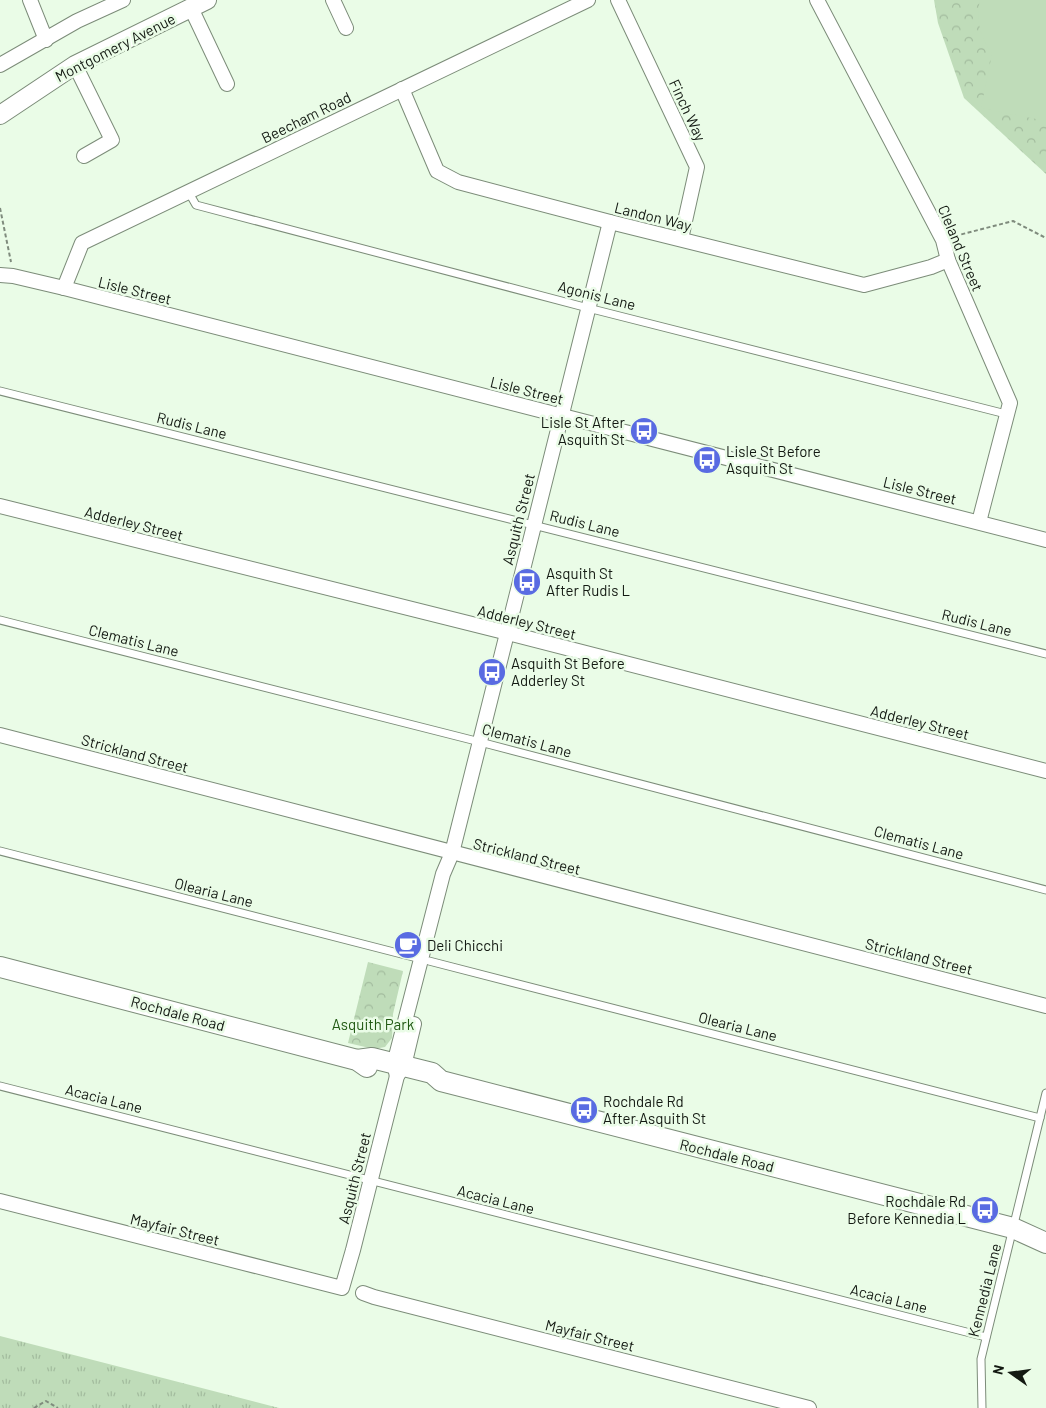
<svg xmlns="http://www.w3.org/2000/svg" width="1046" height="1408" viewBox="0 0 1046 1408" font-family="Barlow,sans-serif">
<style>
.grass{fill:url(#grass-tufts)}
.park{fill:url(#park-crowns)}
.garden{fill:#bfdcb9}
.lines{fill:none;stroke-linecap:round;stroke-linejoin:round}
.service-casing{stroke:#7c8c79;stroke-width:9}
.minor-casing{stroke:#7c8c79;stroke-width:16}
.tertiary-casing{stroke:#7c8c79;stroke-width:20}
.secondary-casing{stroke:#7c8c79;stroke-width:22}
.path{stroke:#7f8b7d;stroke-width:2;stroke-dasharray:4 2.5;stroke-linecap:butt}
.service{stroke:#fff;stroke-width:7}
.minor{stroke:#fff;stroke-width:14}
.tertiary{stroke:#fff;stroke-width:18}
.secondary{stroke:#fff;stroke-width:20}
.labels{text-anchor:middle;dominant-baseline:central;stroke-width:5;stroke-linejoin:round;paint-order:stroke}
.street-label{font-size:15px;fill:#131912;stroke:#eafce7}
.poi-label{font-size:15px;fill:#131912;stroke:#eafce7;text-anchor:start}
.park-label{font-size:15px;fill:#215913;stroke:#eafce7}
</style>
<defs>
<pattern id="grass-tufts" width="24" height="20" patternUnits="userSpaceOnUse" patternTransform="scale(1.25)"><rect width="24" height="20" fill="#bfdcb9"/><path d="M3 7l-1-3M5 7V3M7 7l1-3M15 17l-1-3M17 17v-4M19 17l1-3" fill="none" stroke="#a3bc9e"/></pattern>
<pattern id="park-crowns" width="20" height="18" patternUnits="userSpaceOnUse" patternTransform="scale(1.25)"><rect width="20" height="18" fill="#bfdcb9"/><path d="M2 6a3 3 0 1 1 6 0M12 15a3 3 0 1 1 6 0" fill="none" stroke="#a3bc9e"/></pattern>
</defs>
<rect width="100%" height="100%" fill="#eafce7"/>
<path class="grass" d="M0 1336 279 1408H0Z"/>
<g class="park">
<path d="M934 0H1046V174L964 98 938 23Z"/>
<path d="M368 962 403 971 393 1014 392 1038 385 1047 374 1049 348 1043Z"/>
</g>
<path class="garden" d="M980 0H1046V121L981 108 992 54C981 38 975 20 980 0Z"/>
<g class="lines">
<defs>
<g id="service">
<path d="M188 191 196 205 588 308 1006 414"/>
<path d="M0 391 1046 654"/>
<path d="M0 620 480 742 1046 890"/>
<path d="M0 851 421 959"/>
<path d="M429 961 1040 1118"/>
<path d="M0 1086 986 1337"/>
<path d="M982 1408 981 1359 1046 1093"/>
</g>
<g id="minor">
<path d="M30 0 46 40"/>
<path d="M333 0 346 28"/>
<path d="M618 0 697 167 681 239"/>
<path d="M817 0 943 240 948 260 1010 403 979 522"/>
<path d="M191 8 227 84"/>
<path d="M0 65 77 21 123 0"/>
<path d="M75 65 112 140 84 156"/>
<path d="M402 89 437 171 458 182 610 222 864 285 931 267 948 260"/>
<path d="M0 275 13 276 64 288 1046 540"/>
<path d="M64 288 82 243 588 0"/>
<path d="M0 506 508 633 1046 771"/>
<path d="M0 735 1046 1006"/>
<path d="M397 1076 394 1064 443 874 452 853 610 222"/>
<path d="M0 1201 342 1288 353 1250 397 1076 404 1066 414 1024"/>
<path d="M363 1293 374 1297 809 1408"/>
</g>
<path id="tertiary" d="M0 115 75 65 207 0"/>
<g id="secondary">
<path d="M0 967 357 1060 367 1067"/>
<path d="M357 1060 372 1058 432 1073 441 1081 1013 1228 1046 1243"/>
</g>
</defs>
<use href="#service" class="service-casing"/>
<use href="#minor" class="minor-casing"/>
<use href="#tertiary" class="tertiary-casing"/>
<use href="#secondary" class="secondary-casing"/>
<g class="path">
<path d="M0 208 11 262"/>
<path d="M955 236 1013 221 1046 238"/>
<path d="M34 1408 46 1401 58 1408"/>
</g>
<use href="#service" class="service"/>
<use href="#minor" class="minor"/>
<use href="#tertiary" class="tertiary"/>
<use href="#secondary" class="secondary"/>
</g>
<defs>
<symbol id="bus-disc" viewBox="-11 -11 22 22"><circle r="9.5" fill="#596be2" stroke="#eafce7"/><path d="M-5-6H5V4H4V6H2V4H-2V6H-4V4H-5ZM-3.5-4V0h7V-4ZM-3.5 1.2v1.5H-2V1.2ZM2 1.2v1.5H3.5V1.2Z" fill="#fff"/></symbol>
<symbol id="cafe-disc" viewBox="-11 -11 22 22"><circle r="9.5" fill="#596be2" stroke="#eafce7"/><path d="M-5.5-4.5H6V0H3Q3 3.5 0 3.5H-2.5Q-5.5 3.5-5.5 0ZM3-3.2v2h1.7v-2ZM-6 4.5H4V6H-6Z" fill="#fff"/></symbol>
</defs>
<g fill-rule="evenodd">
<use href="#bus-disc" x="628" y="415" width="32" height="32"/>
<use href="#bus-disc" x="691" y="444" width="32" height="32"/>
<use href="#bus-disc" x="511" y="566" width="32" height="32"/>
<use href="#bus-disc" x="476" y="656" width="32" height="32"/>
<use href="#cafe-disc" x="392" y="929" width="32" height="32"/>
<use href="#bus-disc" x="568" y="1094" width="32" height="32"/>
<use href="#bus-disc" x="969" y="1194" width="32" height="32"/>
</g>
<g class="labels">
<g class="street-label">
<text transform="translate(115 47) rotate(-27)">Montgomery Avenue</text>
<text transform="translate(688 110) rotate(65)">Finch Way</text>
<text transform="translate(306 117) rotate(-26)">Beecham Road</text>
<text transform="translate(653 216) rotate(14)">Landon Way</text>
<text transform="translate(961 248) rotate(67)">Cleland Street</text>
<text transform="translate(135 290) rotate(14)">Lisle Street</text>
<text transform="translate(597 295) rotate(14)">Agonis Lane</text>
<text transform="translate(527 390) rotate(14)">Lisle Street</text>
<text transform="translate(192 425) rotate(14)">Rudis Lane</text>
<text transform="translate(920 490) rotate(14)">Lisle Street</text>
<text transform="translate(518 519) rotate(-76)">Asquith Street</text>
<text transform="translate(134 523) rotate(14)">Adderley Street</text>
<text transform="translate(585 523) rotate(14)">Rudis Lane</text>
<text transform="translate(527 622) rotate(14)">Adderley Street</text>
<text transform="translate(977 622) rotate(14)">Rudis Lane</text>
<text transform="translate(134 640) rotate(14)">Clematis Lane</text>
<text transform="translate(920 722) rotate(14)">Adderley Street</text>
<text transform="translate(527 740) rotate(15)">Clematis Lane</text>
<text transform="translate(135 753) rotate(15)">Strickland Street</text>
<text transform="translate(919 842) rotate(15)">Clematis Lane</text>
<text transform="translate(527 856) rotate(14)">Strickland Street</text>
<text transform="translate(214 892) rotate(14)">Olearia Lane</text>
<text transform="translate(919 956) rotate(14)">Strickland Street</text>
<text transform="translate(178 1013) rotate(15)">Rochdale Road</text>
<text transform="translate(738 1026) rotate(14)">Olearia Lane</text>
<text transform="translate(104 1098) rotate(14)">Acacia Lane</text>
<text transform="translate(727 1155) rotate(14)">Rochdale Road</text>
<text transform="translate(354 1178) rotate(-76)">Asquith Street</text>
<text transform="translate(496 1199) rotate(14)">Acacia Lane</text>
<text transform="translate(175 1229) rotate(14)">Mayfair Street</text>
<text transform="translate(984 1290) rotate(-76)">Kennedia Lane</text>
<text transform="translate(889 1298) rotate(14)">Acacia Lane</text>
<text transform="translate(590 1335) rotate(14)">Mayfair Street</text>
</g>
<g class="poi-label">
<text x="625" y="422" text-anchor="end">Lisle St After<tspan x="625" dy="17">Asquith St</tspan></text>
<text x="726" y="451">Lisle St Before<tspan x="726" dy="17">Asquith St</tspan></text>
<text x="546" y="573">Asquith St<tspan x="546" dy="17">After Rudis L</tspan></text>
<text x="511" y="663">Asquith St Before<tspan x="511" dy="17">Adderley St</tspan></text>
<text x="427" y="945">Deli Chicchi</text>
<text x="603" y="1101">Rochdale Rd<tspan x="603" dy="17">After Asquith St</tspan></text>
<text x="966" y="1201" text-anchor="end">Rochdale Rd<tspan x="966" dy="17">Before Kennedia L</tspan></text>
</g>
<g class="park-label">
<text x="373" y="1024">Asquith Park</text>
</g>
</g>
<g transform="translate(1011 1373) rotate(284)" stroke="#eafce7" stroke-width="4" paint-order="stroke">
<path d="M0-4L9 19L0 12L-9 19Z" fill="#131912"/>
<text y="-8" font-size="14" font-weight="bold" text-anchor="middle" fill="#131912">N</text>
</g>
</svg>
